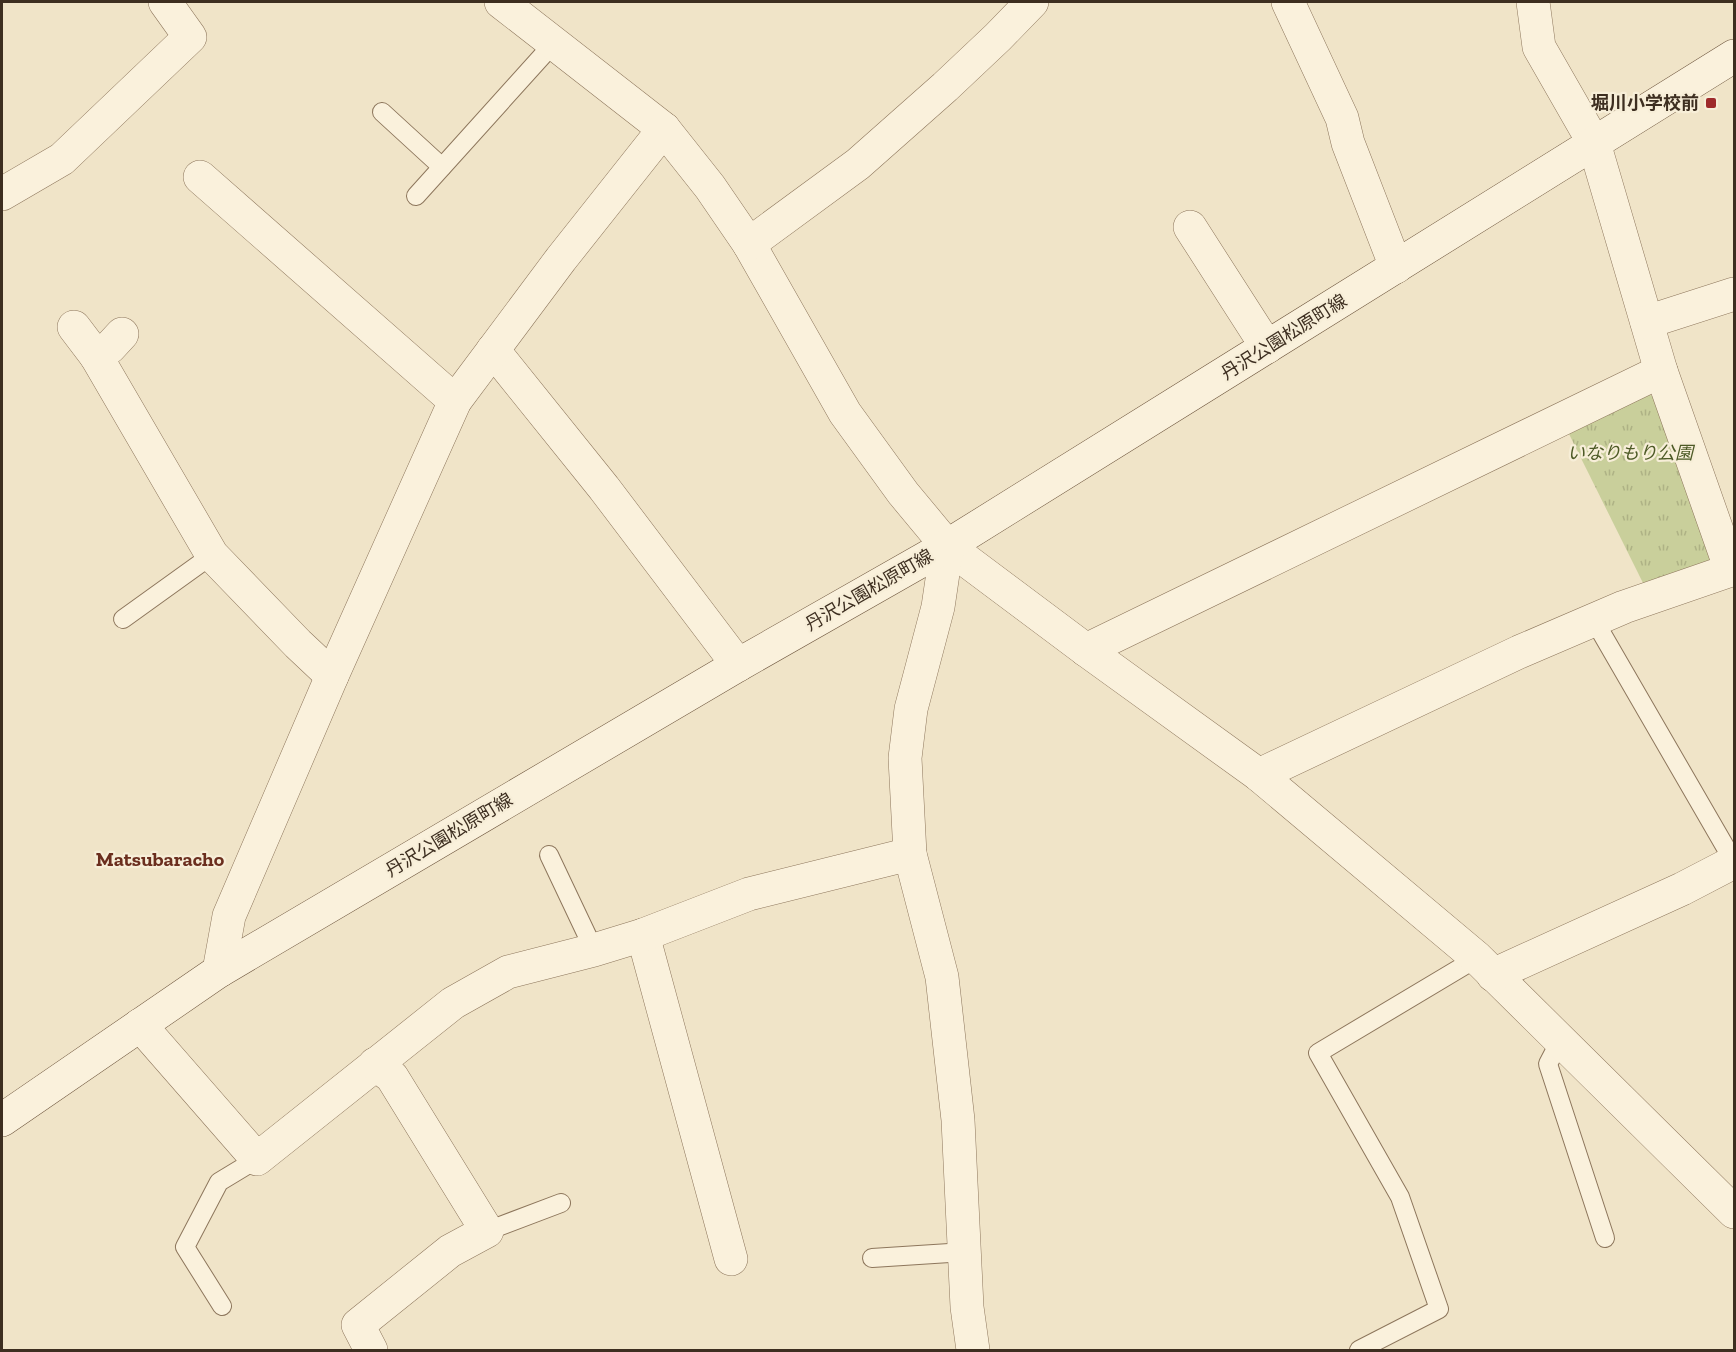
<svg xmlns="http://www.w3.org/2000/svg" width="1736" height="1352" viewBox="0 0 1736 1352" font-family="'Zilla Slab','Noto Sans JP',serif">
<style>
.park{fill:url(#park-tufts)}
.lines{fill:none;stroke-linecap:round;stroke-linejoin:round}
.lane-casing{stroke:#8d765c;stroke-width:20}
.street-casing{stroke:#8d765c;stroke-width:34}
.secondary-casing{stroke:#6f573f;stroke-width:34}
.lane{stroke:#faf1dc;stroke-width:18}
.street{stroke:#faf1dc;stroke-width:33}
.secondary{stroke:#faf1dc;stroke-width:33}
.poi-dot{fill:#9e2a2b;stroke:#f7eed8;stroke-width:2}
.labels{text-anchor:middle;dominant-baseline:central;stroke-width:4.5;stroke-linejoin:round;paint-order:stroke}
.poi-label{font-size:18px;font-weight:bold;fill:#3d2e20;stroke:#f7eed8;text-anchor:end}
.street-label{font-size:18px;fill:#3d2e20;stroke:#f7eed8}
.park-label{font-size:18px;font-style:italic;fill:#4d5a26;stroke:#f7eed8}
.neighbourhood-label{font-size:20px;font-weight:bold;fill:#6b2e1e;stroke:#f7eed8}
</style>
<defs>
<pattern id="park-tufts" width="24" height="20" patternUnits="userSpaceOnUse" patternTransform="scale(1.5)"><rect width="24" height="20" fill="#c9cf9b"/><path d="M3 7l-1-3M5 7V3M7 7l1-3M15 17l-1-3M17 17v-4M19 17l1-3" fill="none" stroke="#aeb285"/></pattern>
</defs>
<rect width="100%" height="100%" fill="#f0e4c8"/>
<path class="park" d="M1647 393 1660 401 1714 553 1706 567 1645 587 1568 432Z"/>
<g class="lines">
<defs>
<g id="lane">
<path d="M382 112 442 167"/>
<path d="M416 196 553 44"/>
<path d="M123 619 212 555"/>
<path d="M1594 620 1734 862"/>
<path d="M549 855 594 950"/>
<path d="M1560 1041 1548 1064 1605 1238"/>
<path d="M487 1231 561 1203"/>
<path d="M872 1258 965 1252"/>
<path d="M222 1306 185 1247 219 1182 257 1159"/>
<path d="M1359 1350 1439 1309 1400 1197 1318 1053 1477 958"/>
</g>
<g id="street">
<path d="M501 2 664 129 710 187 749 244 845 413 903 493 947 546 1086 650 1259 775 1477 958 1734 1212"/>
<path d="M1288 2 1342 118 1348 143 1396 267"/>
<path d="M1533 2 1539 47 1594 143 1661 371 1731 570"/>
<path d="M200 177 455 401"/>
<path d="M2 194 62 159 190 37 165 2"/>
<path d="M1190 227 1267 347"/>
<path d="M749 244 858 164 945 87 998 37 1032 2"/>
<path d="M1647 322 1734 294"/>
<path d="M74 327 96 356 212 555 298 644 332 676"/>
<path d="M493 350 604 488 738 665"/>
<path d="M96 356 110 347 122 334"/>
<path d="M947 546 938 607 911 709 905 758 910 854 942 977 958 1120 967 1307 973 1350"/>
<path d="M1086 650 1661 371"/>
<path d="M1259 775 1519 652 1624 607 1734 569"/>
<path d="M643 935 731 1259"/>
<path d="M219 971 229 916 332 676 455 401 561 259 664 129"/>
<path d="M1493 975 1682 889 1734 862"/>
<path d="M140 1025 257 1159 453 1003 508 972 594 950 643 935 749 894 910 854"/>
<path d="M371 1350 358 1325 450 1251 487 1231 392 1077 375 1064"/>
</g>
<path id="secondary" d="M2 1120 219 971 738 665 947 546 1734 56"/>
</defs>
<use href="#lane" class="lane-casing"/>
<use href="#street" class="street-casing"/>
<use href="#secondary" class="secondary-casing"/>
<use href="#lane" class="lane"/>
<use href="#street" class="street"/>
<use href="#secondary" class="secondary"/>
</g>
<rect class="poi-dot" x="1705" y="97" width="12" height="12" rx="3"/>
<g class="labels">
<g class="poi-label">
<text x="1699" y="103">堀川小学校前</text>
</g>
<g class="street-label">
<text transform="translate(1284 337) rotate(-32)">丹沢公園松原町線</text>
<text transform="translate(869 590) rotate(-30)">丹沢公園松原町線</text>
<text transform="translate(449 835) rotate(-31)">丹沢公園松原町線</text>
</g>
<g class="park-label">
<text x="1630" y="453">いなりもり公園</text>
</g>
<g class="neighbourhood-label">
<text x="160" y="859">Matsubaracho</text>
</g>
</g>
<rect width="1736" height="1352" fill="none" stroke="#3d2e20" stroke-width="6"/>
</svg>
